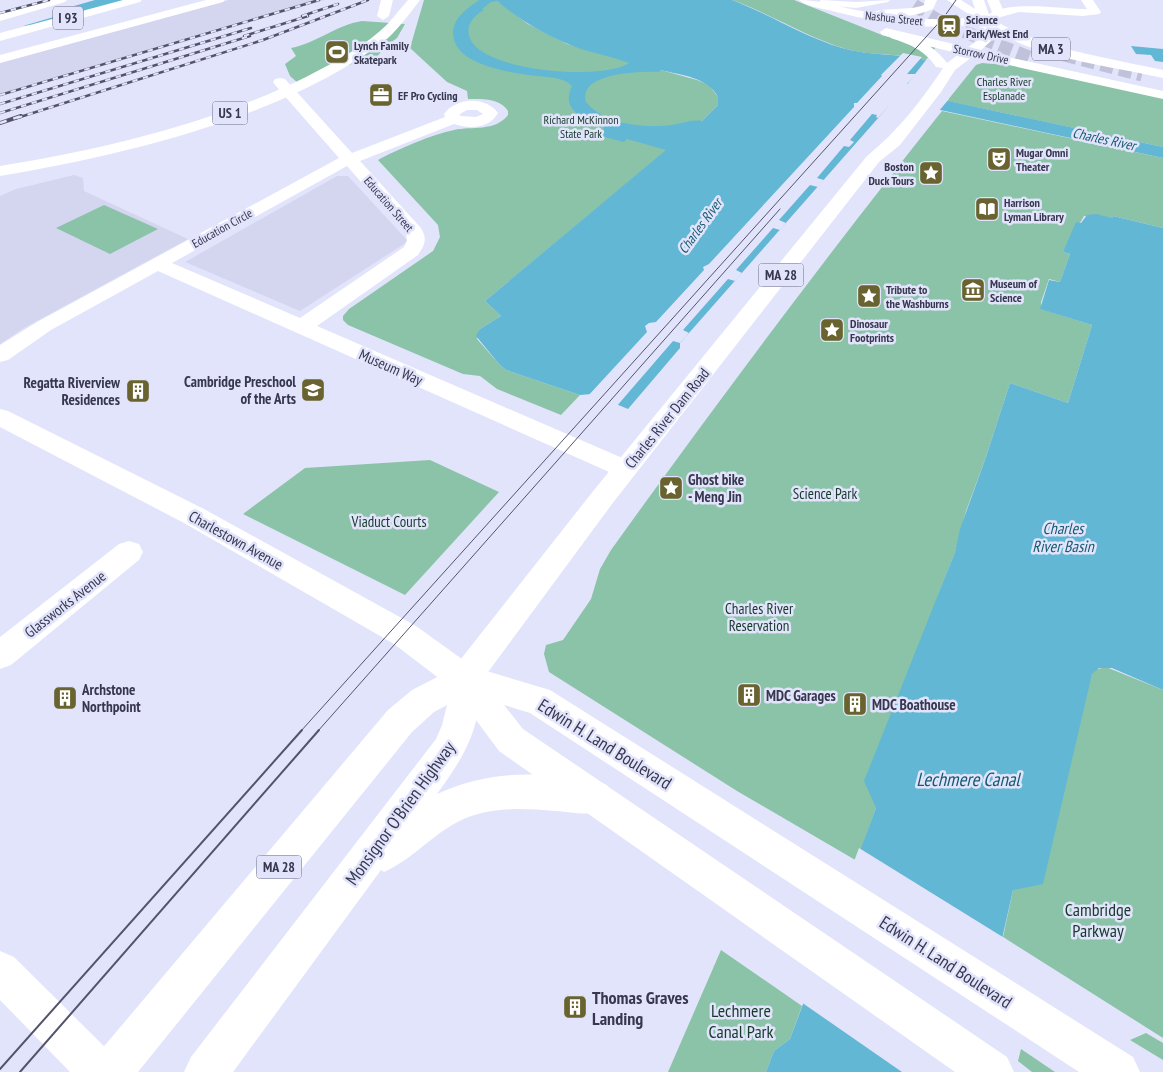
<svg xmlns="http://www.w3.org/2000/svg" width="1163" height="1072" viewBox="0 0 1163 1072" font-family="'PT Sans Narrow',sans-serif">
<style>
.built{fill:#d4d6f0}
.green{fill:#8bc3a8}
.water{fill:#62b7d4;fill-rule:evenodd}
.pier{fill:#e2e4fb}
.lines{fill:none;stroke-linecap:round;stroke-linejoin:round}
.highway-tunnel{stroke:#c0c2d9;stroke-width:13;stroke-dasharray:13 6;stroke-linecap:butt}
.minor{fill:#fff;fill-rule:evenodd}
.major{fill:#fff;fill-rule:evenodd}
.highway{fill:#fff;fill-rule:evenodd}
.tram-far1{stroke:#53546b;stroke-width:1}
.tram{stroke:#53546b;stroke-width:2}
.rail-far1-casing{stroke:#53546b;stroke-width:2.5}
.rail-casing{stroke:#53546b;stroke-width:4}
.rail-far1{stroke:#e2e4fb;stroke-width:2;stroke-dasharray:5.5;stroke-linecap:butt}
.rail{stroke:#e2e4fb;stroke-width:2.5;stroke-dasharray:7;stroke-linecap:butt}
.labels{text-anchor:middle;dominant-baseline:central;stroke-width:5;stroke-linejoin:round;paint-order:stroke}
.far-street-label{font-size:12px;fill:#37384f;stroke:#e2e4fb}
.far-poi-label{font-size:12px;font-weight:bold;fill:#37384f;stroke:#e2e4fb;text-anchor:start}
.far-park-label{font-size:12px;fill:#16392a;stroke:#e2e4fb}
.shield{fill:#e2e4fb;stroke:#6a6c83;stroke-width:1}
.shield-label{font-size:14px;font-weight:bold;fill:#37384f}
.far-water-label{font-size:14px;font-style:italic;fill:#165b70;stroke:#e2e4fb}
.street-label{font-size:15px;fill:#37384f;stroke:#e2e4fb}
.poi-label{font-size:15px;font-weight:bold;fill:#37384f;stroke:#e2e4fb;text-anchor:start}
.park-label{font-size:15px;fill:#16392a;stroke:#e2e4fb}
.water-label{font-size:16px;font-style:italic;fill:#165b70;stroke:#e2e4fb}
.near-street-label{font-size:18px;fill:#37384f;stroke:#e2e4fb}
.near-park-label{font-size:18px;fill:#16392a;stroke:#e2e4fb}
.near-poi-label{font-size:18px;font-weight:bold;fill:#37384f;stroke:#e2e4fb;text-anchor:start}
.near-water-label{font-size:19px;font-style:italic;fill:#165b70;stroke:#e2e4fb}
</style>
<rect width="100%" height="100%" fill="#e2e4fb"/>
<g class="built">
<path d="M229 0H325L0 96V63Z"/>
<path d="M74 175 83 178 84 191 188 239 24 328 0 344V196L16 189Z"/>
<path d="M337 176H348L407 240 404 244 300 311 185 262Z"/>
</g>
<g class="green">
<path d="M424 0H496L528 24 567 44 697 80 709 85 718 97V105L702 121 485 301 501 316 480 329 477 339 499 364 506 370 580 395 561 415 497 389 480 376 463 374 348 325 343 320V316L349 309 433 251 440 237 438 225 378 160C396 150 433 134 454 130 472 126 495 132 508 115V111C500 98 482 99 468 99L467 91 447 82 410 48Z"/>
<path d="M732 0H794L882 35 901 41 936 47 926 60C900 53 872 56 846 49 806 37 771 14 732 0Z"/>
<path d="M362 21 405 24 397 38 385 47 376 58 362 60 299 84 290 76 285 64 296 56 291 48C317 43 336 25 362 21Z"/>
<path d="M997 60 1163 98V147L947 101 976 65 982 63 993 64Z"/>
<path d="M942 111 1163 158V228L1113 216 1112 218 1084 216 1063 252 1070 254 1060 282 1049 279 1041 302V309L1092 325 1068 403 1010 383 986 457 966 511 955 552 939 593 876 808 857 861 737 791 549 672 544 654 546 645 563 640 591 599 600 569 611 550C718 401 828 254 942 111Z"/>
<path d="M104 205 158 229 110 254 56 228Z"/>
<path d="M430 460 499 492 405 595 243 514 305 468Z"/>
<path d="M1106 667 1163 690V1038L1003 937 1013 890 1092 674 1094 670Z"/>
<path d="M721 950 802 1006 790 1039 774 1051 766 1072H668Z"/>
<path d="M1146 1033 1163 1043V1060L1130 1040Z"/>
<path d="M1021 1049 1055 1072H1032L1018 1061Z"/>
</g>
<g class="water">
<path d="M95 0H142L101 10 71 21 23 26 57 16 74 6Z"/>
<path d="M479 0H732C769 14 804 37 842 48 869 56 898 53 926 60L902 91 1163 147V158L894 100 689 333 680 343V348L628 409 592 394 580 395 506 370 499 364 476 336 480 329 501 316 485 301 666 150 627 139 624 142 597 135 604 128 603 126C584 118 560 111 572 86 564 77 547 77 536 76 513 73 461 66 454 40 449 21 465 10 479 0ZM497 1C522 22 550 38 581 49 597 54 614 57 629 63 604 81 476 72 469 35 466 24 475 15 484 10L482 9 491 2ZM661 70C680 75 708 77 718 97V105L702 121C692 119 681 124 671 125 643 128 605 125 586 102 577 73 641 71 658 72Z"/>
<path d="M1131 46 1163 49V62L1155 61 1151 55 1136 54Z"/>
<path d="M1096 214 1112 218 1113 216 1163 228V690L1112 668H1099L1092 674 1043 884 1013 890 972 1072H766L774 1051 790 1039 876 808 864 781 955 552 960 529 986 457 1010 383 1068 403 1092 325 1040 309 1049 280 1060 282 1070 254 1063 252 1076 222 1081 223 1087 215Z"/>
</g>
<g class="pier">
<path d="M903 53 922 57 907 74H916L907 84 910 85 906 89 949 99 938 112 895 103 891 108 888 107 878 118 876 117 877 115 872 114 850 140 854 142 849 147 844 146 817 178 824 180 818 187 810 185 779 220 786 223 780 230 773 228 736 270 742 273 735 281 728 279 683 330 689 333 680 343 673 341 616 407 592 396 587 397 647 332 645 326 649 323 656 322 704 270 703 267 709 264 854 107V103H857L882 76 881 75Z"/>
<path d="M859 848 1006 939 974 1072H902L801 1002Z"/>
</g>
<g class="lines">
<g class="highway-tunnel">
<path d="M914 5 942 23 1029 57"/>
<path d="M1064 55 1142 75"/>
</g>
<g class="minor">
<path d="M1081 0H1093L1101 12 1099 14 1083 16 1019 12 997 18 991 14C1008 0 1063 9 1087 9Z"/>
<path d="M280 78 285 79 352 153 445 117 444 114C456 97 486 96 498 113 489 129 470 129 454 124L360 161 420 227C428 238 425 245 418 255L317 326 634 463 638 469 634 475 625 478 616 475 158 271 51 330 8 360 0 362V345L37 322 339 158 275 85 273 82 275 79ZM467 110H477L483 114 476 117 460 116V114ZM347 166 406 233 407 241 404 247 300 318 172 263Z"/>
<path d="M129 541 139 544 143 552 139 560 11 665 0 669V637L119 544Z"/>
<path d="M0 951 14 957 115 1057 122 1072H70L0 1000Z"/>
</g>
<g class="major">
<path d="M799 0C819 0 836 6 856 10 898 18 947 24 990 14L992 12 987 0H999L1004 12 998 20C943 34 881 24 828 10 819 8 805 6 799 0Z"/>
<path d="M886 28 962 46 963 49 957 53 882 35 880 32Z"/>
<path d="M0 409 8 411 204 509 416 626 473 667 550 690 1133 1057 1140 1072H1079L530 713 504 705 523 729 1007 1057 1014 1072H955L499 751 453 689 394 644 184 523 0 427Z"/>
</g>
<g class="highway">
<path d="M48 0H67L65 2 0 21V13Z"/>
<path d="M123 0H142L140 2 0 41V33Z"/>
<path d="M206 0H225L223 2 0 63V55Z"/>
<path d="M381 0H393L389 16 383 20 377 16Z"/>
<path d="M408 0H420C411 12 399 28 388 38 288 117 124 155 0 176V166C104 149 210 124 306 77 331 64 358 50 380 31 390 23 399 10 408 0Z"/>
<path d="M821 0 856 2 890 0 888 2 856 8 825 5 821 4 819 2Z"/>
<path d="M925 0H937L933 9C920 15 884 23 873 13 879 7 911 11 924 5Z"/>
<path d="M947 0H961L975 9 972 0H984L990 18C1043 49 1104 57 1163 70V78C1111 66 1039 58 993 30V39L980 51 1163 91V99L972 57 955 70 941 92 900 145 879 162 612 504 480 683C481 730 463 758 437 794 479 775 516 772 562 776 578 778 593 778 607 785L613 797 607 809C590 817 573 812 555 811 530 809 503 807 478 814 441 823 418 857 384 872L381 870 233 1072H184L191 1057 436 739 442 725 447 705 434 712 412 732 138 1072H88L95 1057 388 710 412 690 453 669 594 490 867 156C898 131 922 100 943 68L936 67C925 50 909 44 891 38L889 35 891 32C909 28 937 49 947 63L959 54 954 53 953 50 954 47 967 48 981 38 979 21Z"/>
</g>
<g class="tram-far1">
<path d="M301 731 944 17 956 0"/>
<path d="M318 731 780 209"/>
</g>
<g class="tram">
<path d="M0 1069 302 730"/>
<path d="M20 1072 319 730"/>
</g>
<defs>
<g id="rail-far1">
<path d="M0 13 49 0"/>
<path d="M302 16 338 4"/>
<path d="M244 36 308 16"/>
<path d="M0 95 319 0"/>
<path d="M0 104 251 28"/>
<path d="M0 113 250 36"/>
<path d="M17 118 263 40 368 0"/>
</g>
<path id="rail" d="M0 123 21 116"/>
</defs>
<use href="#rail-far1" class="rail-far1-casing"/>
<use href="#rail" class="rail-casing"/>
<use href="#rail-far1" class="rail-far1"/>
<use href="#rail" class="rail"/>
</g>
<defs>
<symbol id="station-square" viewBox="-11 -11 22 22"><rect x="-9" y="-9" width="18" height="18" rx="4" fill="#68632f" stroke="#e2e4fb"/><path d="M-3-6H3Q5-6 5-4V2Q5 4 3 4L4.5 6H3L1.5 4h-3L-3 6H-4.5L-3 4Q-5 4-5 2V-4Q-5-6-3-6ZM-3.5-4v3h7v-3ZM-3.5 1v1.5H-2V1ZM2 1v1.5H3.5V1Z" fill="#fff"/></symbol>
<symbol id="stadium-square" viewBox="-11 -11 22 22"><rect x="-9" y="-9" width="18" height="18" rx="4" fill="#68632f" stroke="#e2e4fb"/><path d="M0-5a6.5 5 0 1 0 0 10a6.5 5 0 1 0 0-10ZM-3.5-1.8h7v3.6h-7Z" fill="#fff"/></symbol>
<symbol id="office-square" viewBox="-11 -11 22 22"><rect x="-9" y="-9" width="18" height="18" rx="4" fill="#68632f" stroke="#e2e4fb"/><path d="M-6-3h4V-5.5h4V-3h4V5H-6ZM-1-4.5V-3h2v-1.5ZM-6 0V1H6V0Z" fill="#fff"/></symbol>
<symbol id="theatre-square" viewBox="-11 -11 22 22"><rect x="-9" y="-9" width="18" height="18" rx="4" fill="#68632f" stroke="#e2e4fb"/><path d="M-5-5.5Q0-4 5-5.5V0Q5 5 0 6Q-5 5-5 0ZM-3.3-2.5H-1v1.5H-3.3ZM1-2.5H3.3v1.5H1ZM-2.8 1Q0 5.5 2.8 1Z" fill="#fff"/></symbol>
<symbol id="sight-square" viewBox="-11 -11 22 22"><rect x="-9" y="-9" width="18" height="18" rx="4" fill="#68632f" stroke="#e2e4fb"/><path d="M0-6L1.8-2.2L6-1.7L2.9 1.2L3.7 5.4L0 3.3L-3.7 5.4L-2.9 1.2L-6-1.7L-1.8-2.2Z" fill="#fff"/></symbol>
<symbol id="library-square" viewBox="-11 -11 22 22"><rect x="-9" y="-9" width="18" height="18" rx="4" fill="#68632f" stroke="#e2e4fb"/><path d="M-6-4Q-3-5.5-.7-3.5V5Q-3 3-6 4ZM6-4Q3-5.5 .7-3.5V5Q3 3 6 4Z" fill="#fff"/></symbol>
<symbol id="museum-square" viewBox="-11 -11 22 22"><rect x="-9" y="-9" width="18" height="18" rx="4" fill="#68632f" stroke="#e2e4fb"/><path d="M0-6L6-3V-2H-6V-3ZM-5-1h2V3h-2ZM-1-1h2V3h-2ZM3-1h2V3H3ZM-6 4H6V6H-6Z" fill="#fff"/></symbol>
<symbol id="school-square" viewBox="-11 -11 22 22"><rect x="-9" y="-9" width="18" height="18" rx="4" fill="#68632f" stroke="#e2e4fb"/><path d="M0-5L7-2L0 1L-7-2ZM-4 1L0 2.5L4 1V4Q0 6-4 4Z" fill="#fff"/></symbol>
<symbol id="building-square" viewBox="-11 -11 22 22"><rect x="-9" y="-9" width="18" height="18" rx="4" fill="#68632f" stroke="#e2e4fb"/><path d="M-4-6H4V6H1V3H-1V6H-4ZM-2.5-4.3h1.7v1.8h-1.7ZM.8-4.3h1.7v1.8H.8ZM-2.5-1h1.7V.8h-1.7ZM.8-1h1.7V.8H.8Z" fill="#fff"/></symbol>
</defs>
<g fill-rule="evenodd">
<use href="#station-square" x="935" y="12" width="28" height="28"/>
<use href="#stadium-square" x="323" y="38" width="28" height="28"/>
<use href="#office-square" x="367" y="81" width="28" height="28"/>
<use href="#theatre-square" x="985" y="145" width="28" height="28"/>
<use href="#sight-square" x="917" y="159" width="28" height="28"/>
<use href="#library-square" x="973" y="195" width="28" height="28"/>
<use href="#museum-square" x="959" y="276" width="28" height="28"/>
<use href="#sight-square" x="855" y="282" width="28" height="28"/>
<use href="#sight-square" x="818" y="316" width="28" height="28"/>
<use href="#school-square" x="299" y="376" width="28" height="28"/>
<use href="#building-square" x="124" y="377" width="28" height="28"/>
<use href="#sight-square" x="657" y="474" width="28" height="28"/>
<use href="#building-square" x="735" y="681" width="28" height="28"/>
<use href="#building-square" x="51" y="684" width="28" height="28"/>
<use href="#building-square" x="841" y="690" width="28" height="28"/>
<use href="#building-square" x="561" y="993" width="28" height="28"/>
</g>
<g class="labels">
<g class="far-street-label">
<text transform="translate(894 18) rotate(6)">Nashua Street</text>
<text transform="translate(981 54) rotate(12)">Storrow Drive</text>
<text transform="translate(389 204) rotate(49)">Education Street</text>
<text transform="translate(222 228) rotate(-29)">Education Circle</text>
</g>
<g class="far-poi-label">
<text x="966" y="19">Science<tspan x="966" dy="14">Park/West End</tspan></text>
<text x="354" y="45">Lynch Family<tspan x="354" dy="14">Skatepark</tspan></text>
<text x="398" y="95">EF Pro Cycling</text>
<text x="1016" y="152">Mugar Omni<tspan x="1016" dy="14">Theater</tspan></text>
<text x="914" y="166" text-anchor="end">Boston<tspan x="914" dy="14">Duck Tours</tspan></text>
<text x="1004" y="202">Harrison<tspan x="1004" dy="14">Lyman Library</tspan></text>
<text x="990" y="283">Museum of<tspan x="990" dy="14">Science</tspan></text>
<text x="886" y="289">Tribute to<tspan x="886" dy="14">the Washburns</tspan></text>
<text x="850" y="323">Dinosaur<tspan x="850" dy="14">Footprints</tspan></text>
</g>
<g class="far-park-label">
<text x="1004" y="81">Charles River<tspan x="1004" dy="14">Esplanade</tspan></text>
<text x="581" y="119">Richard McKinnon<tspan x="581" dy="14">State Park</tspan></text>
</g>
<g class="shield">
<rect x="53" y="6.5" width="30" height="23" rx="4"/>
<rect x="1032" y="37.5" width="38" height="23" rx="4"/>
<rect x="212.5" y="101.5" width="35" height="23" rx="4"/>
<rect x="758.5" y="263.5" width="45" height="23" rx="4"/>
<rect x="256.5" y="855.5" width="45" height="23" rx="4"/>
</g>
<g class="shield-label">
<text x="68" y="18">I 93</text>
<text x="1051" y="49">MA 3</text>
<text x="230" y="113">US 1</text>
<text x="781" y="275">MA 28</text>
<text x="279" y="867">MA 28</text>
</g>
<g class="far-water-label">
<text transform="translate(1104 139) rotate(12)">Charles River</text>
<text transform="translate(700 226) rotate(-54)">Charles River</text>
</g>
<g class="street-label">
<text transform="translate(391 367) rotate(24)">Museum Way</text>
<text transform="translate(667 418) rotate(-51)">Charles River Dam Road</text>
<text transform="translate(236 540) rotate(29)">Charlestown Avenue</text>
<text transform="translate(65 604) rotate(-38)">Glassworks Avenue</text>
</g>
<g class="poi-label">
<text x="296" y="381" text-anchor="end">Cambridge Preschool<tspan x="296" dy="17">of the Arts</tspan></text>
<text x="120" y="382" text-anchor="end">Regatta Riverview<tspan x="120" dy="17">Residences</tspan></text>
<text x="688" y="479">Ghost bike<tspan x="688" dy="17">- Meng Jin</tspan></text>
<text x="82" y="689">Archstone<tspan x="82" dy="17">Northpoint</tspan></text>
<text x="766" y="695">MDC Garages</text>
<text x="872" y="704">MDC Boathouse</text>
</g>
<g class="park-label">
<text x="825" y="493">Science Park</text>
<text x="389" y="521">Viaduct Courts</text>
<text x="759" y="608">Charles River<tspan x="759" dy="17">Reservation</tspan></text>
</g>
<g class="water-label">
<text x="1063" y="528">Charles<tspan x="1063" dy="18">River Basin</tspan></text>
</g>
<g class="near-street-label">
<text transform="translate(605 744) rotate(32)">Edwin H. Land Boulevard</text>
<text transform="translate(400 813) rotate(-54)">Monsignor O'Brien Highway</text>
<text transform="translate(946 962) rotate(33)">Edwin H. Land Boulevard</text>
</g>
<g class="near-park-label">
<text x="1098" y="909">Cambridge<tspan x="1098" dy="21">Parkway</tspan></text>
<text x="741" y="1010">Lechmere<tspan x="741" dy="21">Canal Park</tspan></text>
</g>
<g class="near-poi-label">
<text x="592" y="997">Thomas Graves<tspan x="592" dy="21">Landing</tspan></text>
</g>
<g class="near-water-label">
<text x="968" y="779">Lechmere Canal</text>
</g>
</g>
</svg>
